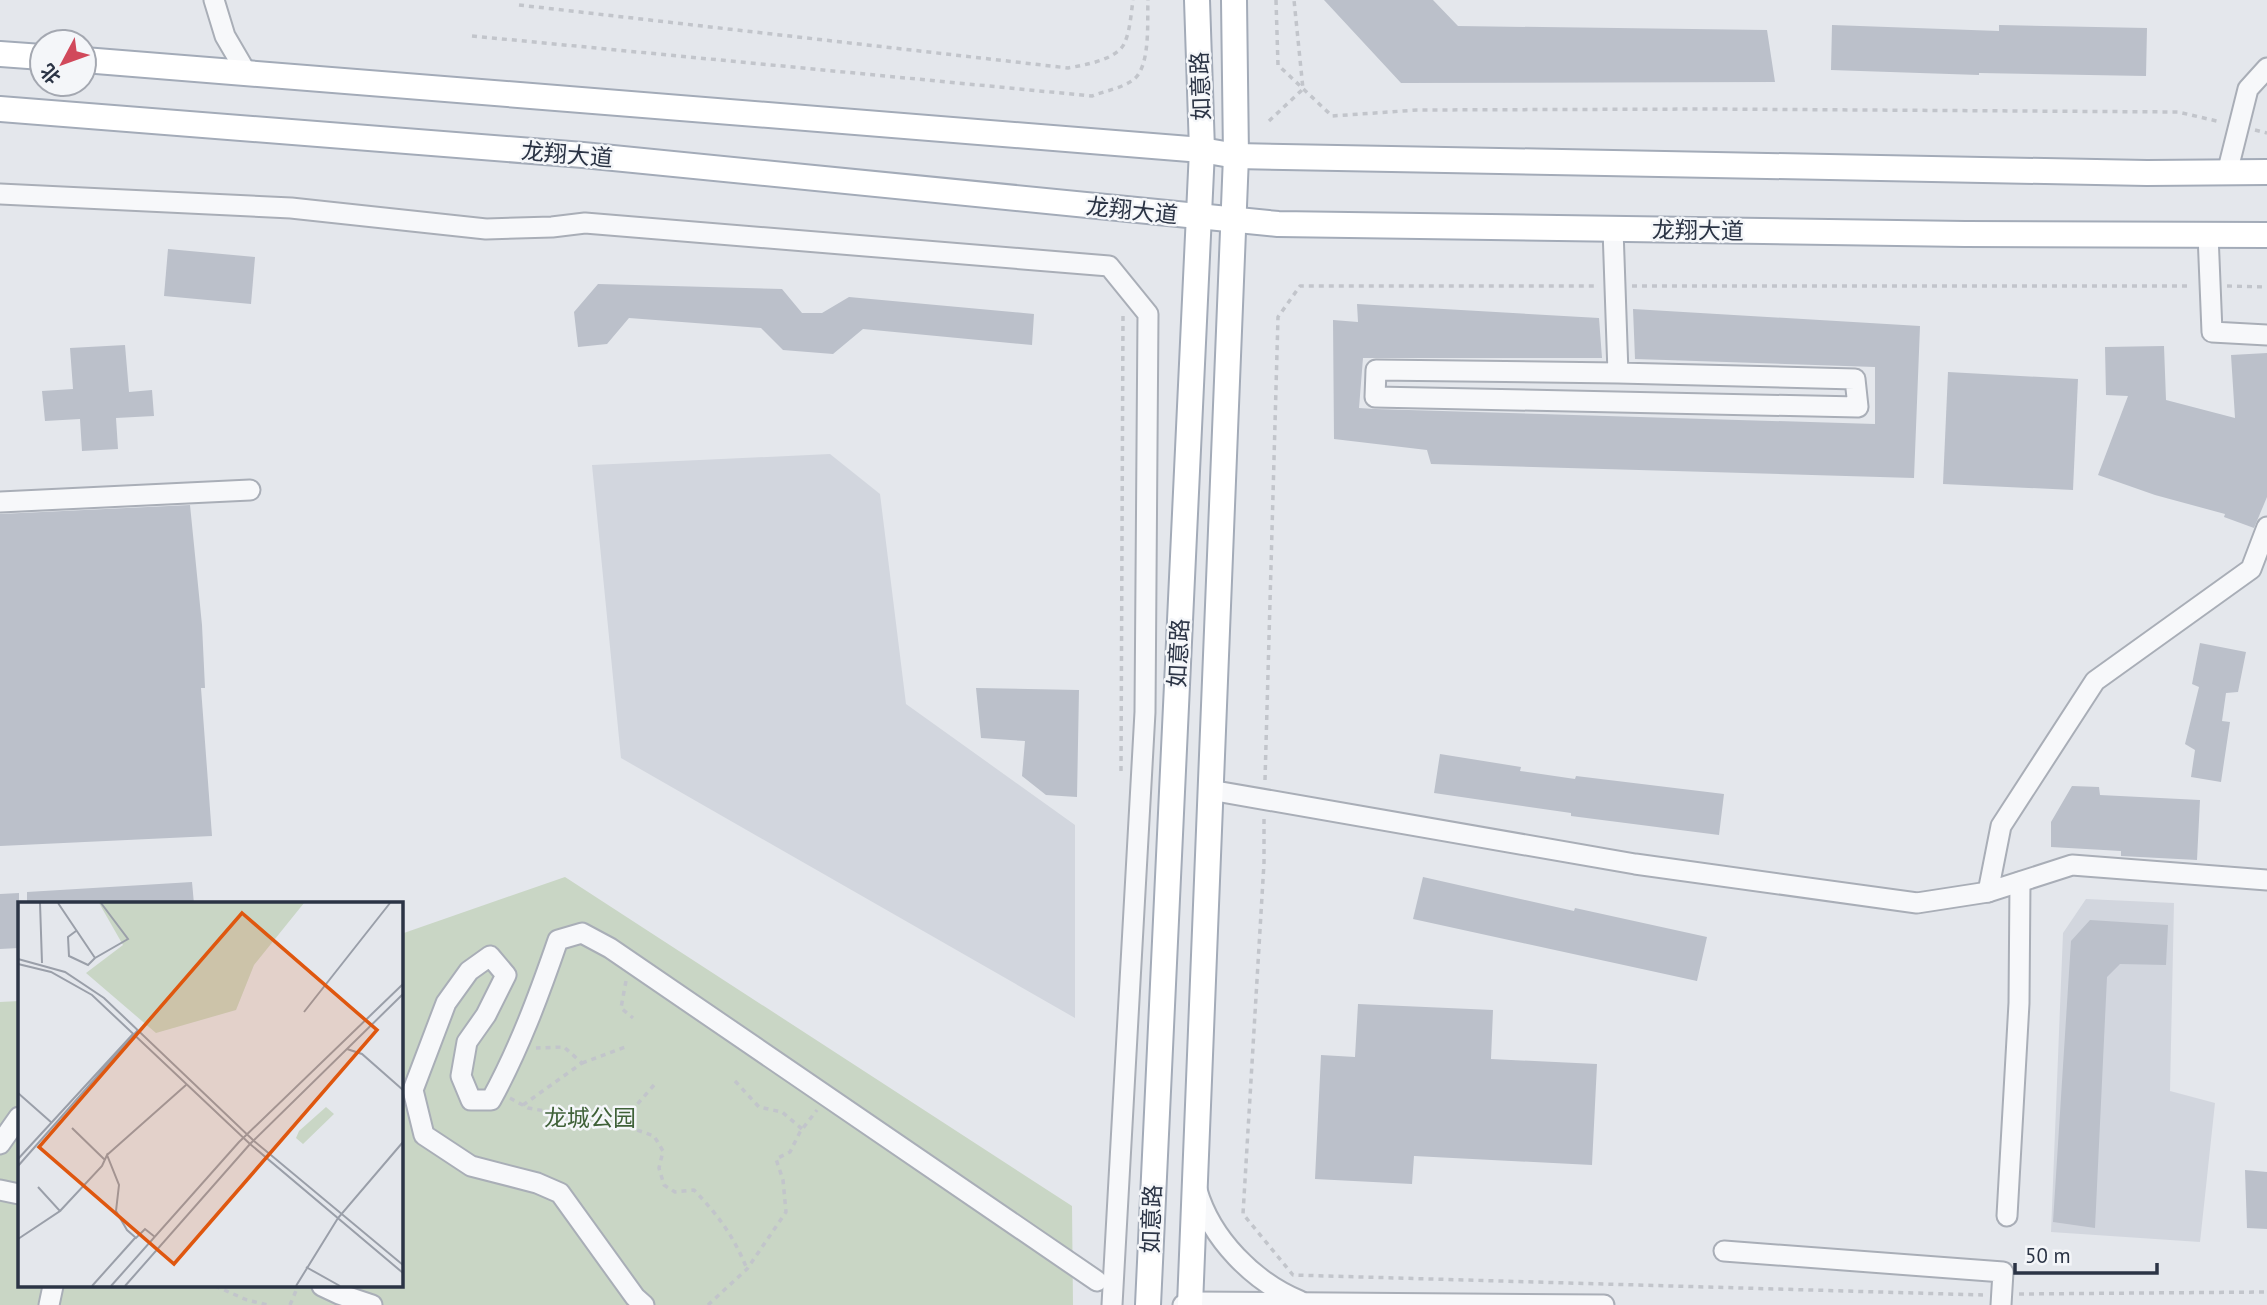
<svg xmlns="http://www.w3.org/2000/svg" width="2267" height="1305" viewBox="0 0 2267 1305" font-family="'PT Sans','Noto Sans SC',sans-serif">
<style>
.built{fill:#d2d6de}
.green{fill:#c9d6c5}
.building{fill:#bbc0ca}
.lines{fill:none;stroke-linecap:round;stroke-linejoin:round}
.minor-casing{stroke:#a9aeb7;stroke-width:23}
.major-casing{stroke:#a3abb8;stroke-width:28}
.path{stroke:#c2c5cb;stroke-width:3.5;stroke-dasharray:5 5;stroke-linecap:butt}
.minor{stroke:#f7f8fa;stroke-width:19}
.major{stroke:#fff;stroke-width:24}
.labels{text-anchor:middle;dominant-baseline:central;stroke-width:5;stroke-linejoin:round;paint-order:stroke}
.street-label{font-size:23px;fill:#2b3445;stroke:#f4f6f9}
.park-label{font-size:23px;fill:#3f6138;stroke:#f4f6f9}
.inset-road{fill:none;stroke:#9a9fa9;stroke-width:2}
.view{fill:#df570f;fill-opacity:0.15;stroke:#df570f;stroke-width:3.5}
.inset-edge{fill:none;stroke:#2b3445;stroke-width:3.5}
</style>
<rect width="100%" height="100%" fill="#e4e7ec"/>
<g class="built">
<path d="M830 454 880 494 906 704 1075 825V1018L621 758 592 465Z"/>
<path d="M2086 899 2174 903 2170 1091 2215 1103 2200 1242 2051 1232 2063 933Z"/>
</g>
<path class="green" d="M565 877 1072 1206 1073 1305H0V1002L19 1001V1286H401V934Z"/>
<g class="building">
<path d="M1324 0H1433L1458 26 1767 30 1775 82 1401 83Z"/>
<path d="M1832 25 1999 31V25L2147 28 2146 76 1979 73V75L1831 70Z"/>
<path d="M168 249 255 257 251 304 164 296Z"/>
<path d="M598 284 782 289 802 313H822L849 297 1034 314 1032 345 863 329 833 354 783 350 761 328 629 318 607 344 578 347 574 312Z"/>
<path d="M1357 304 1599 318 1602 358H1363L1359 408 1375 409 1875 424V367L1635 359 1633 309 1920 326 1914 478 1431 464 1427 450 1334 439 1333 320 1358 322Z"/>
<path d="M125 345 129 392 152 390 154 416 116 418 118 449 82 451 80 419 45 421 42 391 73 389 70 348Z"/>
<path d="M2164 346 2166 400 2235 418 2231 355 2267 353V497L2254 528 2224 517 2225 514 2155 495 2098 475 2128 396 2106 395 2105 347Z"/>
<path d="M1948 372 2078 379 2073 490 1943 484Z"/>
<path d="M190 505 202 625 205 688H201L212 836 0 846V514Z"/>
<path d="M2200 643 2246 652 2238 692 2226 693 2222 721 2230 722 2221 782 2191 777 2195 750 2185 744 2199 687 2192 684Z"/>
<path d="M976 688 1079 690 1077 797 1046 795 1022 776 1025 741 981 738Z"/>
<path d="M1440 754 1521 767 1520 771 1575 779 1576 776 1724 794 1719 835 1571 816V813L1434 793Z"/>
<path d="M2072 786 2099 787 2100 795 2200 800 2197 860 2121 856V851L2051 847V822Z"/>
<path d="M1423 877 1574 911 1575 908 1707 937 1697 981 1413 919Z"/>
<path d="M192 882 194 904H27V892Z"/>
<path d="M19 893V948L0 949V894Z"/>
<path d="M2090 920 2168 925 2166 965 2120 964 2107 977 2095 1228 2053 1222 2071 941Z"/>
<path d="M1358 1004 1493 1010 1491 1059 1597 1064 1592 1165 1414 1156 1412 1184 1315 1179 1321 1055 1355 1057Z"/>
<path d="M2245 1170 2267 1172V1229L2247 1228Z"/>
</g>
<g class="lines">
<defs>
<g id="minor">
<path d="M214 0 225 36 246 72"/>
<path d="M2227 173 2248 89 2267 68"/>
<path d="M0 194 291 208 486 229 552 227 585 223 1109 266 1148 314 1145 712 1112 1305"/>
<path d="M1613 229 1618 373 1855 379 1858 407 1375 397 1376 370 1618 373"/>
<path d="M2208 234 2212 332 2267 335"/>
<path d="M0 502 250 490"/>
<path d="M2267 527 2251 569 2095 681 2001 826 1988 892 2072 865 2267 880"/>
<path d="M1210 790 1635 864 1917 903 1988 892"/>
<path d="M0 1144 19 1117"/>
<path d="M0 1190 19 1194"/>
<path d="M1197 1190C1211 1239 1254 1282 1300 1301"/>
<path d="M2007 1216 2019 1003 2020 882"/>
<path d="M1724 1251 2003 1272 2001 1305"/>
<path d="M322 1286 339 1294 372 1305"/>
<path d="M49 1305 53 1286"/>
<path d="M644 1305 635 1297 560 1193 537 1183 471 1166 424 1135 413 1090 446 1003 469 971 490 956 506 975 486 1015 467 1042 461 1076 471 1100H491C519 1049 539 995 558 940L582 933 610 948 1097 1281"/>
<path d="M1183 1305 1190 1302 1604 1305"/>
</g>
<g id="major">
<path d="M0 54 42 57"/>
<path d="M84 60 1202 150 1236 156 2147 173 2267 172"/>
<path d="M0 109 583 155 1278 224 1965 234 2267 235"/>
<path d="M1148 1305 1202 150 1197 0"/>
<path d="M1190 1305 1236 156 1234 0"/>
</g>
</defs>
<use href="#minor" class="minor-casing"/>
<use href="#major" class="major-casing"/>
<g class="path">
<path d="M1276 0 1278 65 1332 116 1417 110 1711 109 2178 112 2221 122"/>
<path d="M519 5 1068 68C1084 65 1116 60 1124 44 1130 32 1131 14 1133 0"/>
<path d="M472 36 1092 96C1105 91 1122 88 1133 80 1151 67 1147 21 1148 0"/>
<path d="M1269 121 1303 89 1294 0"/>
<path d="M2255 130 2267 133"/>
<path d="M1632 286H2191"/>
<path d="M2227 286 2267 287"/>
<path d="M1121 771 1123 313"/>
<path d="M1265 780 1278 317 1300 286H1596"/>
<path d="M1264 819V863L1243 1214 1293 1275 1983 1295"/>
<path d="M626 981 621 1008 633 1018"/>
<path d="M582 1063 628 1046"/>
<path d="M735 1081 759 1107 782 1112 802 1129"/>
<path d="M654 1085 620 1124 654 1136 663 1151 659 1168 664 1185 675 1192 694 1190C719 1216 734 1237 747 1269"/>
<path d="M510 1098 528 1108 620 1124"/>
<path d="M523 1105 582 1063 564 1047 536 1048"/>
<path d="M215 1286 247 1300 268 1305"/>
<path d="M2019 1294 2267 1292"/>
<path d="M290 1305 298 1286"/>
<path d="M708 1305 747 1269 786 1212 783 1180 776 1159 790 1152 800 1132 817 1110"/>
</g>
<use href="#minor" class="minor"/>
<use href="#major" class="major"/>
</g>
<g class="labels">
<g class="street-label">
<text transform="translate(1200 86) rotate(-92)">如意路</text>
<text transform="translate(567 154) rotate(5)">龙翔大道</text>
<text transform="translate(1132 210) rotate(6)">龙翔大道</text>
<text transform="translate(1698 230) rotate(1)">龙翔大道</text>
<text transform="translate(1178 653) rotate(-87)">如意路</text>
<text transform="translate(1151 1219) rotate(-88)">如意路</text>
</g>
<g class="park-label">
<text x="590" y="1117">龙城公园</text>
</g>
</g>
<g transform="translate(18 902)">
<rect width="385" height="385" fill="#e4e7ec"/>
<path d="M81 1H286L236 63 218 108 138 131 68 71 105 43ZM308 205 316 212 285 242 278 236 281 229Z" fill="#c9d6c5"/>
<path class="inset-road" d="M22 1 24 61M40 1 77 56 110 37 83 1M58 29 50 35 51 54 70 63 77 56M0 57 47 70 86 96 236 239 385 363M0 62 33 70 74 93 232 242 385 371M286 110 372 1M329 147 344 152 385 188M0 191 34 221M54 226 87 258M89 253 168 183M0 257 115 132M0 264 120 128M42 309 84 264 89 253 101 283 98 309 109 328 118 336 127 327 137 335M0 337 42 309 20 285M288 365 322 384M74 384 117 336M93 384 221 240 385 82M107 384 232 242 385 92M278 384 320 316 385 240"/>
<path class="view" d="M224 11 359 128 156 362 21 245Z"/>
<rect width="385" height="385" class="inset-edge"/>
</g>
<g transform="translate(63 63) rotate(229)"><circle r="33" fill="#f4f6f9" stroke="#a4a8b1" stroke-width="2"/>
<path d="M0-5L12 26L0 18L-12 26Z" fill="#d1495b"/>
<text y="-10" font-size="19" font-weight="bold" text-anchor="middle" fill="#2b3445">北</text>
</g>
<path d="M2015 1263v10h142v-10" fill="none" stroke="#2b3445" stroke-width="3.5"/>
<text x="2025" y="1263" font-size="21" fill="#2b3445" stroke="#f4f6f9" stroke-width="5" paint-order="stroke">50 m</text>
</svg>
